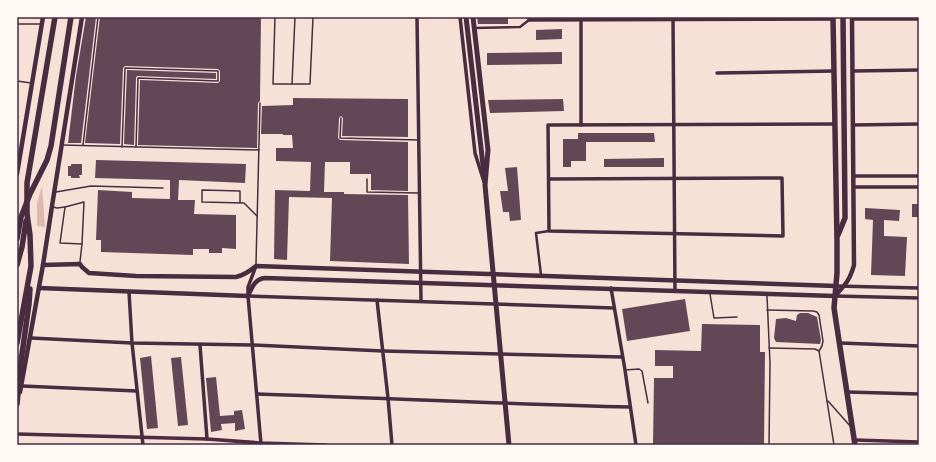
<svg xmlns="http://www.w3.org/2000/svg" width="936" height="462" viewBox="0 0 936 462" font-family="Lato,sans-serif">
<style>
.water{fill:#dcb8b0}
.building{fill:#644757}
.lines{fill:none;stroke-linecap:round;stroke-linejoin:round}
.service{stroke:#4a2c40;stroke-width:1.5}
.pedestrian{stroke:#4a2c40;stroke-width:2.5}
.minor{stroke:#4a2c40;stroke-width:3.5}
.tertiary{stroke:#4a2c40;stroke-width:4.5}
.secondary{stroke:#4a2c40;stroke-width:5}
.primary{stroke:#4a2c40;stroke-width:5.5}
.neatline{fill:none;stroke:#4a2c40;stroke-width:1.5}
</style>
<rect width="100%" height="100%" fill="#f7e1d7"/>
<path class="water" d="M42 186 45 227 37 226V203Z"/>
<g class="building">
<path d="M86 17H96L81 143H68L76 76Z"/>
<path d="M100 17H261L260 101 258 103 257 148 138 145 140 80 218 83 220 81V71L218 69 125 66 123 68 120 144 85 143Z"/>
<path d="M477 17H508V24H478Z"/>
<path d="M562 29V39L536 40V30Z"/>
<path d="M562 52V64L487 65V53Z"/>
<path d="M127 70 216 73V79L137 76 136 78 134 145 124 144Z"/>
<path d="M293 98 408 99V137L342 136 343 118 341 116 339 118 338 138 340 140 408 142V191L371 190V174H350V162H325L324 192H344V194L408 195 409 264 330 261 332 198 289 197 287 260 274 259 275 190 310 191 311 162 276 161V148H293L292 135H283V134H261L262 106 293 105Z"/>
<path d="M563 99 564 111 490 113 488 100Z"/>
<path d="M578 133H654L655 142H586V161H571V167H563V139H578Z"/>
<path d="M664 158V167H604V159Z"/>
<path d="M96 160 246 164 245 183 179 180 178 200H195L194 214 236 215V249L222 248V253H209V249H193V255L101 252V240H96L98 190 132 192V198L170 199V180L95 178Z"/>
<path d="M71 164H82V175H79L80 178H71V176H68V166H71Z"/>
<path d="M517 167 521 220 510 221 509 212H503L500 191H508L505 168Z"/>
<rect x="912" y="204" width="7" height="13"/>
<path d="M865 208 900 210 899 221 884 220V236L907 237 905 276 871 275 873 220 865 219Z"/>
<path d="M685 299 690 331 627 341 622 309Z"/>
<path d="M800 313H808L817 317 821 340 820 344 776 342 774 338 776 319 786 318 796 321 797 315Z"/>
<path d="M702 324 760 325V352H765L764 445H653L654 378H673V366H655V350L701 351Z"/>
<path d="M151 356 158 428 147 429 140 358Z"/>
<path d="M181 357 188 425 178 426 171 358Z"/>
<path d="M216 377 220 416 234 415V411L242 410 245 429 235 431V423L221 424 222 430 211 432 206 378Z"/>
</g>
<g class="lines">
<g class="service">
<path d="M275 17 273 84H292"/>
<path d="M295 17 292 84H310L313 17"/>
<path d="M17 24H40"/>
<path d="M17 81 31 83"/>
<path d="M341 118 340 138 419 140"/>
<path d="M62 145 259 150"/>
<path d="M83 145 98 17"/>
<path d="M122 147 125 68 218 71V81L138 78 136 147"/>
<path d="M367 179V192L418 193"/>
<path d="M56 192 91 186 163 188"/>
<path d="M84 202 82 244 60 243 65 207Z"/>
<path d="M240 202V191L202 190V202L244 203 257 216"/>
<path d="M53 207 57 208 65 207"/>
<path d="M80 262 82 244"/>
<path d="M256 264 260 103"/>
<path d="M710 294 714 318 737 317"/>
<path d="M767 296 770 363 769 445"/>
<path d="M767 310 813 311 817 312 819 315 823 341 822 346 819 351"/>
<path d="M769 348 815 349 819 351 834 445"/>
<path d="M625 370 639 369 642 371 648 403"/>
<path d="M828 401 851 427"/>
</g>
<g class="pedestrian">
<path d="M474 28 520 27 529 20"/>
<path d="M541 275 536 233 549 231"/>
</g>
<g class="minor">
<path d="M417 17 421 301"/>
<path d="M460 17 475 153 484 182"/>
<path d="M529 17V20L833 19"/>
<path d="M673 17 675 291"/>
<path d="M852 19H919"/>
<path d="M581 20V125"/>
<path d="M853 71 919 70"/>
<path d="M717 73 834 71"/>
<path d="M853 125 919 124"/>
<path d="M854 176H919"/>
<path d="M549 179 782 178 783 236 549 231 548 125 835 124"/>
<path d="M854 187H919"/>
<path d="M256 266 248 287V296L261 444"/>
<path d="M836 286 919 288"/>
<path d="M611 288 625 370 636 445"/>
<path d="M129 292 132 343 143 445"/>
<path d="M248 296 614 308"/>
<path d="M835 296 919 298"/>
<path d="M377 300 388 398 392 445"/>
<path d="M31 338 132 343 252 345 383 351 622 357"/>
<path d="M840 343 919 346"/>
<path d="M200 345 207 439"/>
<path d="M22 386 137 391"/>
<path d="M847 392 919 394"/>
<path d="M257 394C382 398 506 404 630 407"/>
<path d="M17 434 207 439 261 443 326 445"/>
<path d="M855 440 919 442"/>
</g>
<g class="tertiary">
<path d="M17 174 43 17"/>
<path d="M43 265 80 264 82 267 89 273 136 276 236 277C244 275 250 271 256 266 449 274 643 278 836 286"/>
<path d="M39 288 248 296C252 287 255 279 265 278L835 296C845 285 850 280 854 265L852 17"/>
<path d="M20 392 43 265 52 206 82 17"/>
</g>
<g class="secondary">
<path d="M466 17 484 174"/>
<path d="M473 17 488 150 485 185 509 445"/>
</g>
<g class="primary">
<path d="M833 17 837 241V273L834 308 855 445"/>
<path d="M838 235 845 218V213L843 17"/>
<path d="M17 239 21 217 30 194 47 160 51 146 71 17"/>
<path d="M17 265 22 247 26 221"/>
<path d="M17 343 31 266 30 235 27 214V183L55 17"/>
<path d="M17 404 21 361 29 304 30 289"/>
</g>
</g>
<rect width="936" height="462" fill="none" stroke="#fffaf5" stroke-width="36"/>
<rect x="18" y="18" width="900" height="426" class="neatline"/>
</svg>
